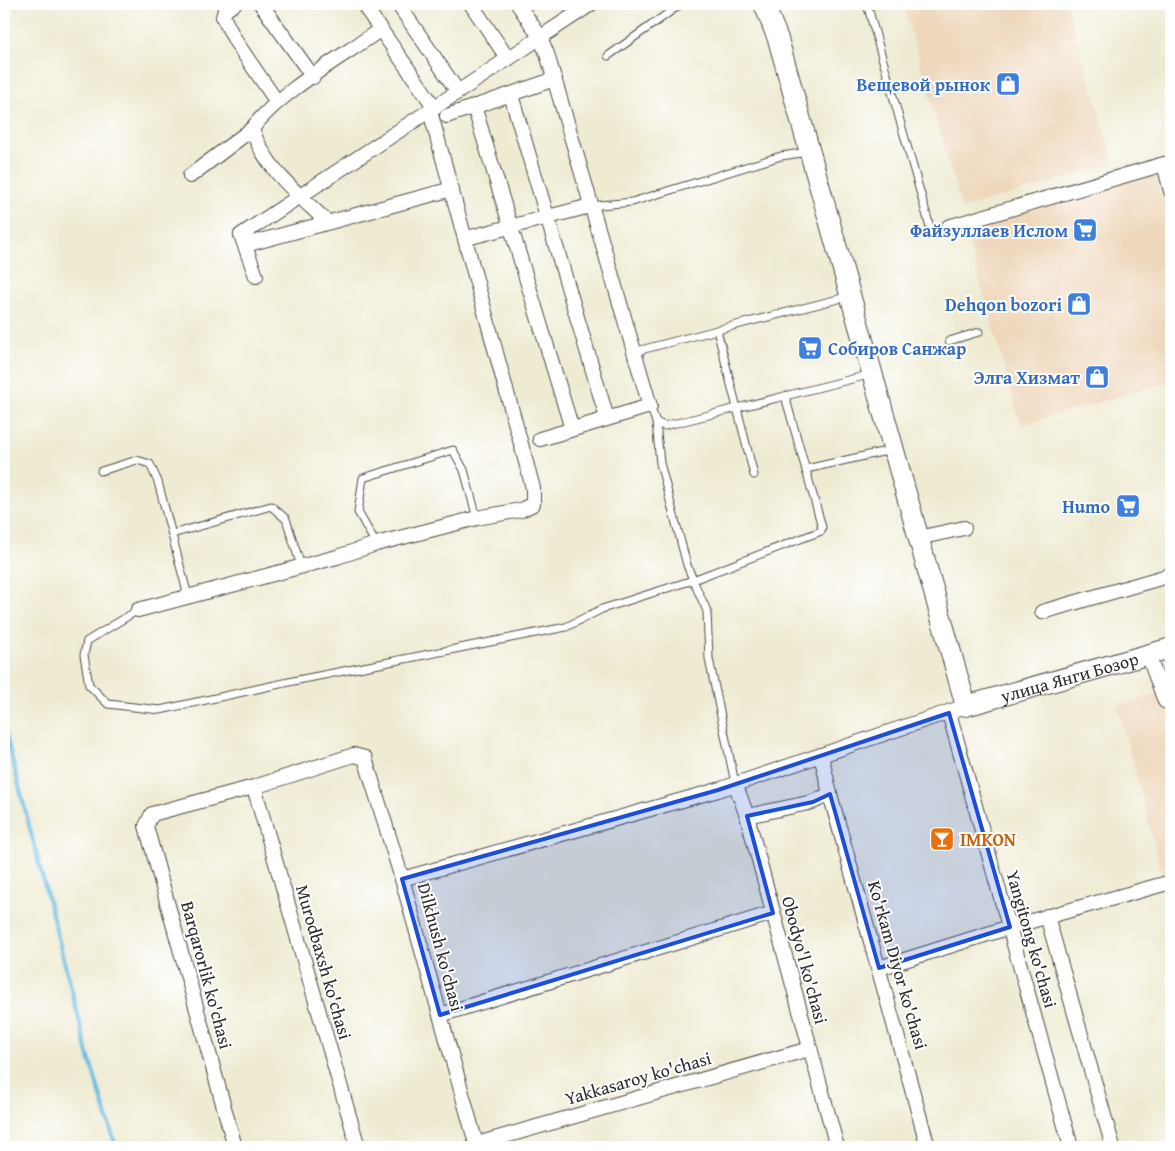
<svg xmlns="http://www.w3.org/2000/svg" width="1175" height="1151" viewBox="0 0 1175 1151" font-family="'Gentium Book Plus',serif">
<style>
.built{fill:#eed7bb}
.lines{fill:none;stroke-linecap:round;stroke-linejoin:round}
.stream{stroke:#65bce2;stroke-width:4}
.lane-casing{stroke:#484844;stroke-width:9}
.street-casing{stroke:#484844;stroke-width:16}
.secondary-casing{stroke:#484844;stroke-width:22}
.lane{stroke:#fff;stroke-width:7}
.street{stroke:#fff;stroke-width:14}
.secondary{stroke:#fff;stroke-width:20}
.marked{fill:#1d4ed8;fill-opacity:0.2;stroke:#1d4ed8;stroke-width:4;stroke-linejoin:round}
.labels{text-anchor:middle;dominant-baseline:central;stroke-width:4;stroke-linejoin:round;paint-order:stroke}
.shop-label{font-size:18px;font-weight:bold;fill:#366cbe;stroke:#fff;text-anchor:end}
.street-label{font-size:18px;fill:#2b2b2b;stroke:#fff}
.food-label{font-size:18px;font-weight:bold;fill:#c56008;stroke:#fff;text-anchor:start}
</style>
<rect width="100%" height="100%" fill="#fff"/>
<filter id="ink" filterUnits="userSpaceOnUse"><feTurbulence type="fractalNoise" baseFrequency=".02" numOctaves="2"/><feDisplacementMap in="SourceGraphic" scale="10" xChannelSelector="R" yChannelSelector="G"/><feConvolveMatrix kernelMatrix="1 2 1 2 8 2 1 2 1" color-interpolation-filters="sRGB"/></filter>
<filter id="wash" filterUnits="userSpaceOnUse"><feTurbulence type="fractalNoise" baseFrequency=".0096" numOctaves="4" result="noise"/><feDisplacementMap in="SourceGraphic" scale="20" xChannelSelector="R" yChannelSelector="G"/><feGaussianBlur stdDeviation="1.12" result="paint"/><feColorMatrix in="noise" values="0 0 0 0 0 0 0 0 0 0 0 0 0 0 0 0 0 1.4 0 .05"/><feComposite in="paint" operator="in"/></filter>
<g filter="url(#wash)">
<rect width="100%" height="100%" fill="#efebd3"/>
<g class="built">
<path d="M903 4H1067L1114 164 962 209Z"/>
<path d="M1171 167V381L1021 425 964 227Z"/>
<path d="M1171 691V877L1163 879 1118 706Z"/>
</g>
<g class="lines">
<path class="stream" d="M4 728 88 1054 116 1147"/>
</g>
</g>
<g filter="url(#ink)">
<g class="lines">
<defs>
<g id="lane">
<path d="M867 4 930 227"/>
<path d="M608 56 681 4"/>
<path d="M590 206 632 202 781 156 809 152"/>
<path d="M949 341 979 332"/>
<path d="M633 352 717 330"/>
<path d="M785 396 872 374"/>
<path d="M650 406 656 422 664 426 737 408 754 475"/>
<path d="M656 422 660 463 687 565 693 580 821 531 822 527 785 396 737 408 717 330 850 296"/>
<path d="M806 469 891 450"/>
<path d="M101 471 137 460 150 464 158 482 188 596"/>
<path d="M172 534 271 506 286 519 301 566"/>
<path d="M376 544 358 512 363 478 453 450 464 470 477 518"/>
<path d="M138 610 87 641 84 655 89 685 108 704 160 710 298 680 566 627 602 609 693 580 707 611 709 659 735 783"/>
</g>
<g id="street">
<path d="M234 4 225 10 223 17 236 42 277 102"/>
<path d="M261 4 313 77"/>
<path d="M363 4 435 108"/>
<path d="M398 4 458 92"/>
<path d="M471 4 508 59"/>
<path d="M518 4 540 37 547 54 650 406 540 439"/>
<path d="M511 95 607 418"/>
<path d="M474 106 572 429"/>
<path d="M447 116 555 79"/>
<path d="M190 176 252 129"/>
<path d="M327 222C298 194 265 168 252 129 279 92 342 57 381 29"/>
<path d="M948 227 1164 164 1171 191"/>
<path d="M467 238 590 206"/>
<path d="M245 245 452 189"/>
<path d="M256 276 241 235 591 4"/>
<path d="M918 538 964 528"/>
<path d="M138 610 337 557 376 544 477 518 521 510 533 504V488L430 111"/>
<path d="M1042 612 1171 575"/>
<path d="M1148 655 1165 701 1171 702"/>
<path d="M949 713 1071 1147"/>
<path d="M735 783 747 816 837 1147"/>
<path d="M254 787 358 1147"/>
<path d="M830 794 928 1147"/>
<path d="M747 816 813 802 830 794 821 755"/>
<path d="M402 879 718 790 966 706"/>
<path d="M1047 916 1113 1147"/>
<path d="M879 968 1010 927 1171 882"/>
<path d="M440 1015 773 913"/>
<path d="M477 1144 809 1049"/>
<path d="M235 1147 146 826 152 814 254 787 354 755 365 758 402 879 477 1147"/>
</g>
<g id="secondary">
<path id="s1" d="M764 4 778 39 966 706 1171 648"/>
</g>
</defs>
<use href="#lane" class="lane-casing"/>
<use href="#street" class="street-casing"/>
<use href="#secondary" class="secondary-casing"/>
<use href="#lane" class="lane"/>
<use href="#street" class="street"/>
<use href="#secondary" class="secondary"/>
</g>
</g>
<path class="marked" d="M949 713 1010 927 879 968 830 794 813 802 747 816 773 913 440 1015 402 879 718 790Z"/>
<defs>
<symbol id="shop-square" viewBox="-11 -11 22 22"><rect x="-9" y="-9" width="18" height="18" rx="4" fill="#3f7fe0" stroke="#fff"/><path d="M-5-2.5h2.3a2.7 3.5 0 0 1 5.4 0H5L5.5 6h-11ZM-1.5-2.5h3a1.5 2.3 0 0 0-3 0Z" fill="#fff"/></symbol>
<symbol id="supermarket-square" viewBox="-11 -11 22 22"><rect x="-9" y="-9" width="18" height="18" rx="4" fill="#3f7fe0" stroke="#fff"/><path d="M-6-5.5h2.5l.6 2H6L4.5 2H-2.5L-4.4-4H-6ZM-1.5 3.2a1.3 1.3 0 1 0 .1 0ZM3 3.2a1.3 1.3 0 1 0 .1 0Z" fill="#fff"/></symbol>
<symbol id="bar-square" viewBox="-11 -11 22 22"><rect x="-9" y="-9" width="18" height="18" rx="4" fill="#e8710a" stroke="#fff"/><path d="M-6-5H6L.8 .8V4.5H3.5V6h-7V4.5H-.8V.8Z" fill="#fff"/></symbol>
</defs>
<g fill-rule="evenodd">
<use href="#shop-square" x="994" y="70" width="28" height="28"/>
<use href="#supermarket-square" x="1071" y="216" width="28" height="28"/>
<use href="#shop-square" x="1065" y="290" width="28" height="28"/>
<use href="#supermarket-square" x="796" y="334" width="28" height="28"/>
<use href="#shop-square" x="1083" y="363" width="28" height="28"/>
<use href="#supermarket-square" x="1114" y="492" width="28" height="28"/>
<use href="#bar-square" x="928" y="825" width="28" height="28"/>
</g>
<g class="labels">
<g class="shop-label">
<text x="990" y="84">Вещевой рынок</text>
<text x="1068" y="230">Файзуллаев Ислом</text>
<text x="1062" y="304">Dehqon bozori</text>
<text x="828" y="348" text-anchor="start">Собиров Санжар</text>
<text x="1080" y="377">Элга Хизмат</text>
<text x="1110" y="506">Humo</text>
</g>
<g class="street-label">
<text stroke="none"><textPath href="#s1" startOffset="838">улица Янги Бозор</textPath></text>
<text transform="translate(1032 939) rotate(74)">Yangitong ko'chasi</text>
<text transform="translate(441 947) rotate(75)">Dilkhush ko'chasi</text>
<text transform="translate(805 960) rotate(75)">Obodyo'l ko'chasi</text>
<text transform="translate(324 962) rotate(74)">Murodbaxsh ko'chasi</text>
<text transform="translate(898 965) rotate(74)">Ko'rkam Diyor ko'chasi</text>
<text transform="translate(207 975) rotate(75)">Barqarorlik ko'chasi</text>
<text transform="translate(638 1078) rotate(-16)">Yakkasaroy ko'chasi</text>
</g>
<g class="food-label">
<text x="960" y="839">IMKON</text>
</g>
</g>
<rect width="1175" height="1151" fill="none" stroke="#fff" stroke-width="20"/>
</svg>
